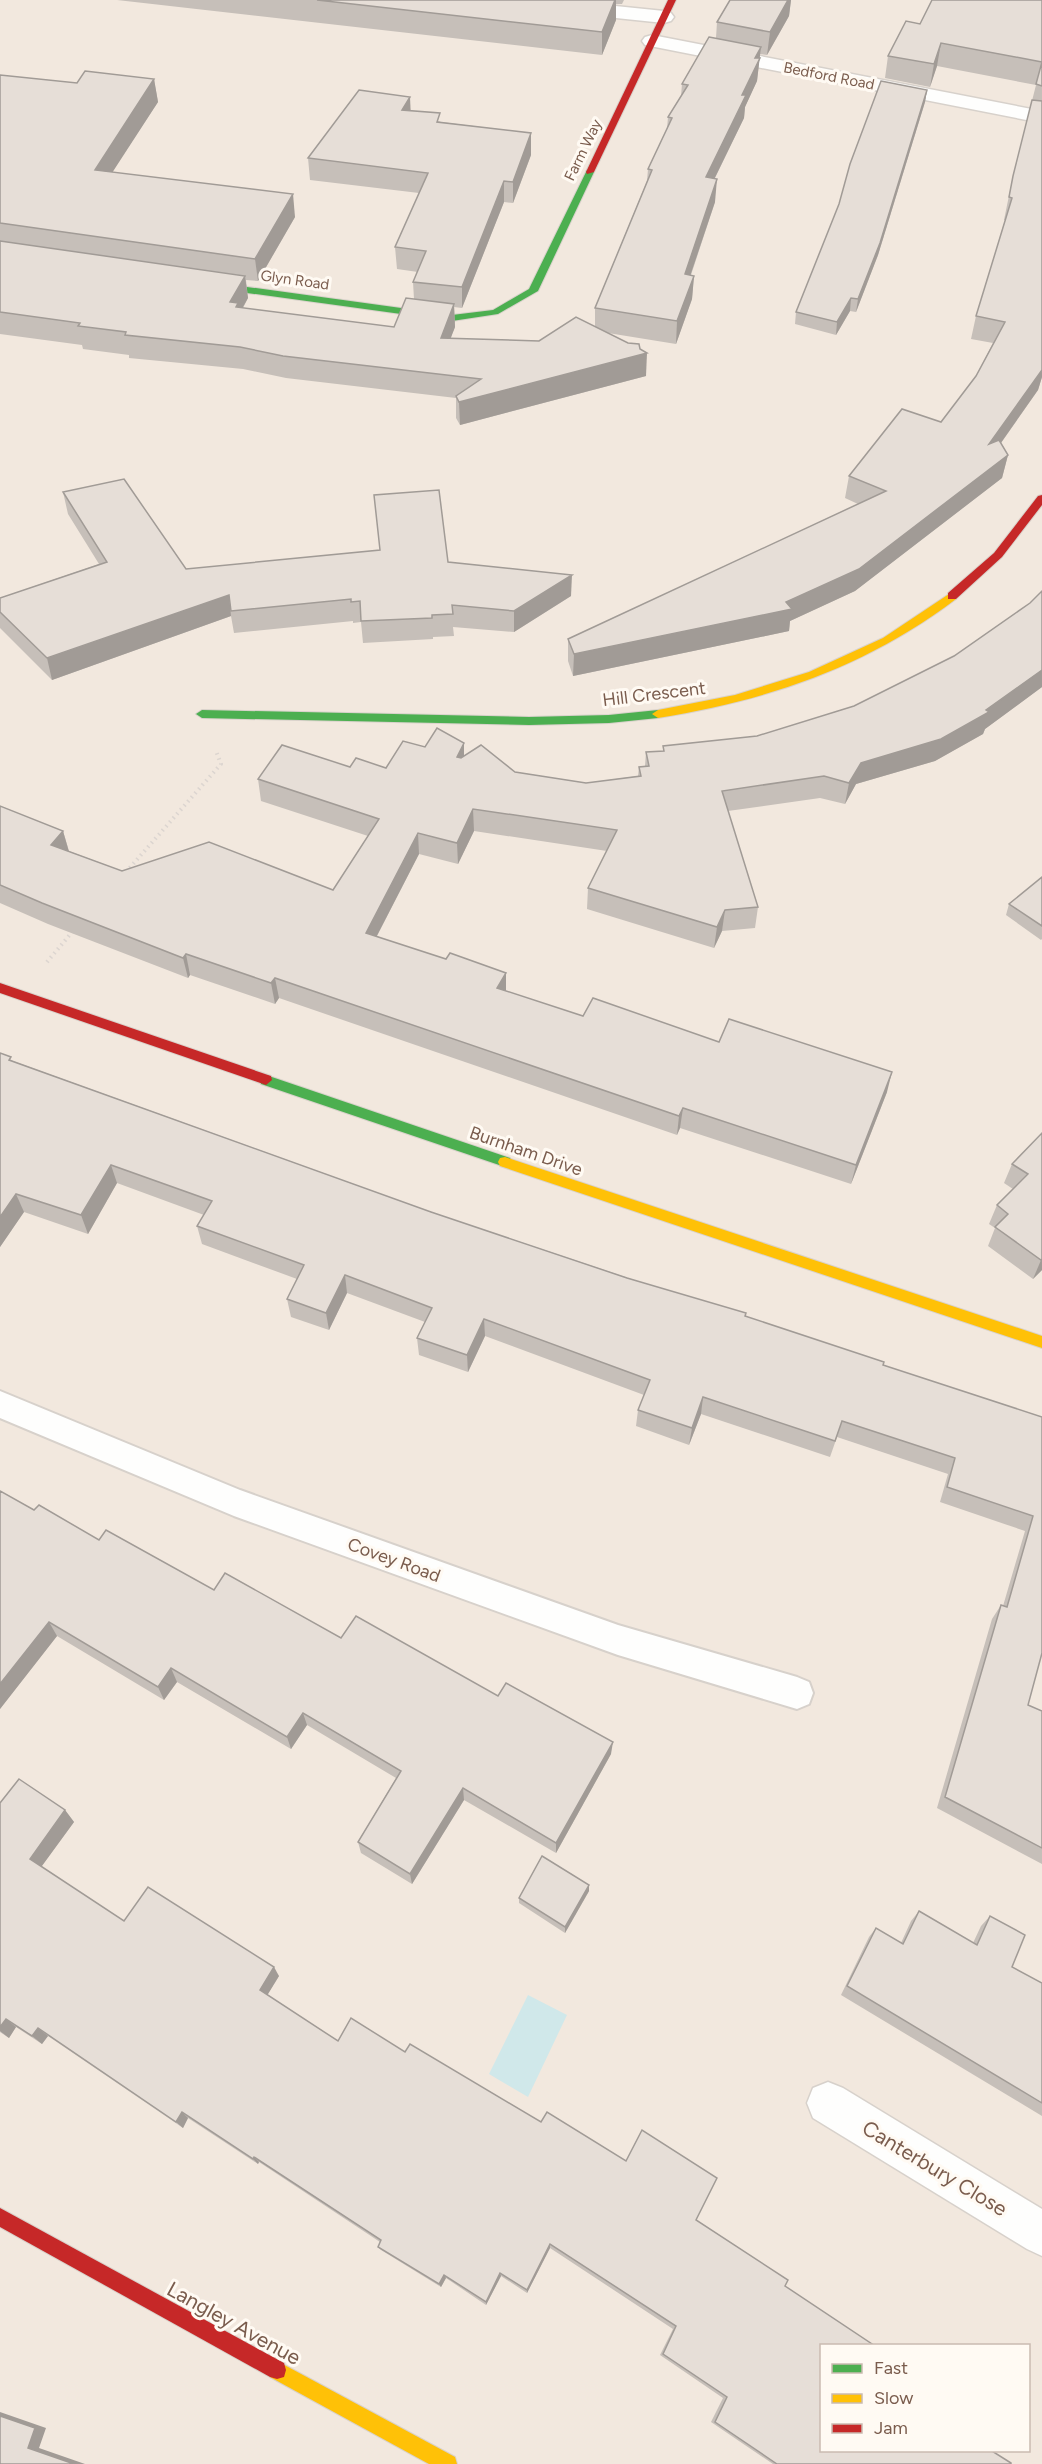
<svg xmlns="http://www.w3.org/2000/svg" width="1042" height="2464" viewBox="0 0 1042 2464" font-family="Figtree,sans-serif">
<style>
.residential{fill:#f2e8de;fill-rule:evenodd}
.water{fill:#d0e8ea}
.lines{fill:none;stroke-linecap:round;stroke-linejoin:round}
.lane-casing{stroke:#d7d1cb;stroke-width:4}
.street-casing{stroke:#d7d1cb;stroke-width:3}
.fast-casing{stroke:#d9d2cb;stroke-width:2}
.slow-casing{stroke:#d9d2cb;stroke-width:2}
.jam-casing{stroke:#d9d2cb;stroke-width:2}
.path{stroke:#dcd5d0;stroke-width:4;stroke-dasharray:1.5 4;stroke-linecap:butt}
.lane{fill:#fefefd;fill-rule:evenodd}
.street{fill:#fefefd;fill-rule:evenodd}
.fast{fill:#4caf50;fill-rule:evenodd}
.slow{fill:#ffc107;fill-rule:evenodd}
.jam{fill:#c62828;fill-rule:evenodd}
.wall{fill:#c6bfb9}
.shaded-wall{fill:#a19b96}
.building{fill:#e6ded7;stroke:#a19b96;stroke-width:1.5}
.labels{text-anchor:middle;dominant-baseline:central;stroke-width:6;stroke-linejoin:round;paint-order:stroke}
.far-street-label{font-size:15px;fill:#7a5c4d;stroke:#fffaf3}
.street-label{font-size:18px;fill:#7a5c4d;stroke:#fffaf3}
.near-street-label{font-size:21px;fill:#7a5c4d;stroke:#fffaf3}
</style>
<rect width="100%" height="100%" fill="#f9f5f0"/>
<path class="residential" d="M0 0H1042V2464H0ZM822 2346H1028V2450H822Z"/>
<path class="water" d="M528 1995 567 2015 528 2097 489 2074Z"/>
<g class="lines">
<defs>
<path id="lane" d="M0 1391 240 1490 618 1625 797 1677 809 1682 813 1693 809 1704 797 1709 618 1655 234 1516 0 1418Z"/>
<g id="street">
<path d="M490 0H557L664 11 671 13 674 17 671 21 664 23 500 6 493 4Z"/>
<path d="M652 35 1042 111V123L645 45 642 41 645 37Z"/>
<path d="M828 2082 843 2088 1042 2209V2256L1027 2249 813 2118 807 2103 813 2088Z"/>
</g>
<g id="fast">
<path d="M587 170 594 172 538 291 498 314 452 321 204 287 199 284 204 281 452 315 493 310 529 289Z"/>
<path d="M202 710 529 717 609 715 658 710 664 714 658 718 609 723 529 725 202 718 196 714Z"/>
<path d="M266 1075 510 1158 512 1162 510 1166 505 1167 261 1084 260 1080 261 1076Z"/>
</g>
<g id="slow">
<path d="M952 592 956 593V599C866 667 769 700 658 718L652 714 658 710 735 695 809 672 883 638Z"/>
<path d="M505 1157 1042 1336V1348L500 1166 498 1162 500 1158Z"/>
<path d="M277 2361 455 2457 457 2464H429L270 2377 268 2370 270 2363Z"/>
</g>
<g id="jam">
<path d="M668 0H676L594 172 587 174 586 172Z"/>
<path d="M1042 495V505L1002 557 956 599H948V593L994 553 1038 496Z"/>
<path d="M0 983 271 1076 272 1080 266 1085 0 993Z"/>
<path d="M0 2208 284 2363 286 2370 284 2377 277 2379 270 2377 0 2227Z"/>
</g>
</defs>
<use href="#lane" class="lane-casing"/>
<use href="#street" class="street-casing"/>
<use href="#fast" class="fast-casing"/>
<use href="#slow" class="slow-casing"/>
<use href="#jam" class="jam-casing"/>
<g class="path">
<path d="M126 872 221 764 216 751"/>
<path d="M47 962 73 931"/>
</g>
<use href="#lane" class="lane"/>
<use href="#street" class="street"/>
<use href="#fast" class="fast"/>
<use href="#slow" class="slow"/>
<use href="#jam" class="jam"/>
</g>
<g class="wall">
<path d="M117 0H624L622 4H616V20L602 55Z"/>
<path d="M730 0H791L789 16 767 55 760 54 757 81 745 107 744 118 715 178V202L691 275 694 276 692 299 676 344 608 333 640 349 646 376 460 425 456 418V398L286 378 243 369 129 358V355L83 349 82 345 0 334V75L77 83 154 79 158 102 112 172 295 217 258 281 246 280 248 298 243 308 394 327 414 299 413 282 418 272 397 269 395 247 419 193 310 180 308 158 410 111 441 122 531 133V155L513 203 504 202 462 308 454 307 455 327 450 339 539 341 595 326V308L647 181 648 169 667 129 668 117 681 96 682 84 716 38 717 22Z"/>
<path d="M1042 0V377L1038 390 1001 443 1008 455 1002 478 855 591 790 621 789 631 573 676 568 661V639L858 504 845 498 849 476 941 422 976 376 993 343 971 339 976 316 1005 220H1004L1013 176 1036 85 937 66 930 87 885 78 888 56 920 24Z"/>
<path d="M927 90 925 102 878 255 856 312 850 311 836 335 795 324 796 312Z"/>
<path d="M63 492 186 569 380 550 374 495 448 562 571 596 514 632 453 627 454 636 433 637V639L363 643 361 622 353 623V621L234 633 231 616 52 680 0 628V598L99 564 68 514Z"/>
<path d="M1042 591V687L985 729 983 734 935 761 856 784 845 804 820 798 728 811 758 907 755 928 722 931 714 948 587 909 588 888 607 851 474 831 458 864 419 854 377 936 506 991 583 1016 719 1042 887 1092 851 1184 680 1128 677 1135 279 998 275 1004 190 975 188 978 48 924 0 903V806L63 831 69 851 122 871 333 890 368 836 261 801 258 779 350 767 386 768 425 747 464 743V756L515 772 586 783 638 776 639 767 645 766 646 752 663 751V746L757 736 854 706 954 656 1030 603Z"/>
<path d="M1042 877V939L1041 940 1006 915 1009 904Z"/>
<path d="M0 1053 13 1061 431 1212 745 1317 883 1365 1042 1417 1028 1705 1042 1711V1864L937 1808 992 1619 1001 1605 1003 1606 1025 1531 940 1502 948 1474 837 1437 830 1457 701 1414 689 1445 636 1426 638 1410 644 1395 485 1336 468 1372 419 1355 417 1338 425 1322 347 1293 329 1330 291 1317 287 1299 297 1279 202 1244 197 1226 204 1215 117 1183 88 1234 24 1212 0 1247Z"/>
<path d="M1042 1134V1270L1033 1279 988 1246 995 1228 989 1224 997 1205 1013 1189 1004 1183 1012 1164Z"/>
<path d="M34 1510 99 1540 214 1590 498 1696 611 1754 556 1853 464 1800 412 1884 361 1853 358 1842 396 1778 307 1725 291 1749 177 1682 164 1700 57 1636 0 1709Z"/>
<path d="M0 1803 65 1810 74 1822 41 1867 124 1921 279 1976 267 1995 338 2041 405 2052 696 2220 785 2286 822 2346 1011 2464H773L711 2422 723 2398 660 2355 673 2329 550 2248 527 2293 501 2276 486 2305 446 2278 441 2287 381 2250 378 2247 380 2242 259 2162 258 2164 188 2118 183 2128 48 2036 42 2044 16 2027 9 2038 0 2032Z"/>
<path d="M589 1891 565 1933 519 1903V1898Z"/>
<path d="M919 1911 973 1943 981 1926 990 1916 1012 1967 1042 1983V2116L841 1995 869 1937 876 1928 901 1943 911 1921Z"/>
</g>
<g class="shaded-wall">
<path d="M615 0H616V20L602 55V32Z"/>
<path d="M788 0H791L789 16 767 55 770 32Z"/>
<path d="M941 43 937 66 930 87 934 64Z"/>
<path d="M761 47 757 81 745 107 744 118 704 200 706 177 742 95 755 58Z"/>
<path d="M154 79 158 102 99 193 95 170Z"/>
<path d="M927 90 925 102 878 255 856 312 858 299Z"/>
<path d="M410 97 411 119 402 110Z"/>
<path d="M531 133V155L513 203V182Z"/>
<path d="M717 179 715 202 683 297 685 274Z"/>
<path d="M504 181V202L462 308V287Z"/>
<path d="M293 194 295 217 258 281 255 259Z"/>
<path d="M245 276 248 298 239 314 230 302Z"/>
<path d="M694 276 692 299 676 344 677 321Z"/>
<path d="M851 298 850 311 836 335 837 322Z"/>
<path d="M454 304 455 327 442 361 441 338Z"/>
<path d="M647 353 646 376 460 425 459 402Z"/>
<path d="M1042 370V377L1038 390 984 467 989 444Z"/>
<path d="M1008 455 1002 478 855 591 790 621 789 631 573 676 574 654 786 602Z"/>
<path d="M572 575 571 596 514 632V611Z"/>
<path d="M229 595 231 616 52 680 47 658Z"/>
<path d="M1042 670V687L985 729 983 734 935 761 856 784 845 804 849 783 861 763Z"/>
<path d="M464 743V765L457 757Z"/>
<path d="M473 809 474 831 458 864 457 843Z"/>
<path d="M63 831 69 852 51 845Z"/>
<path d="M418 833 419 854 368 953 366 933Z"/>
<path d="M725 910 722 931 714 948 717 927Z"/>
<path d="M186 954 190 975 188 978 183 958Z"/>
<path d="M506 973V994L497 988Z"/>
<path d="M275 978 279 998 275 1004 271 983Z"/>
<path d="M892 1072 887 1092 851 1184 856 1165Z"/>
<path d="M683 1108 680 1128 677 1135 679 1116Z"/>
<path d="M111 1165 117 1183 88 1234 81 1215Z"/>
<path d="M16 1194 24 1212 0 1247V1217Z"/>
<path d="M1042 1259V1270L1033 1279 1041 1260Z"/>
<path d="M345 1275 347 1293 329 1330 326 1313Z"/>
<path d="M484 1319 485 1336 468 1372 467 1355Z"/>
<path d="M703 1397 701 1414 689 1445 692 1428Z"/>
<path d="M49 1622 57 1636 0 1709V1684Z"/>
<path d="M171 1668 177 1682 164 1700 158 1687Z"/>
<path d="M303 1713 307 1725 291 1749 287 1737Z"/>
<path d="M613 1742 611 1754 556 1853V1843Z"/>
<path d="M463 1788 464 1800 412 1884 410 1874Z"/>
<path d="M65 1810 74 1822 39 1870 30 1859Z"/>
<path d="M589 1885V1891L565 1933V1927Z"/>
<path d="M274 1967 279 1976 265 1999 260 1990Z"/>
<path d="M6 2019 16 2027 9 2038 0 2031V2027Z"/>
<path d="M38 2028 48 2036 42 2044 32 2036Z"/>
<path d="M182 2112 188 2118 183 2128 176 2122Z"/>
<path d="M254 2157 259 2162 258 2164 253 2159Z"/>
<path d="M550 2244V2248L527 2293V2290Z"/>
<path d="M500 2273 501 2276 486 2305V2302Z"/>
<path d="M444 2275 446 2278 441 2287 439 2284Z"/>
<path d="M0 2412 46 2428 39 2448 85 2464H74L28 2448 0 2416Z"/>
</g>
<g class="building">
<path d="M317 0H615L602 32Z"/>
<path d="M730 0H788L770 32 717 22Z"/>
<path d="M932 0H1042V86L1036 84 1042 62 941 43 934 64 888 56 906 21 920 24Z"/>
<path d="M709 37 761 47 755 58H760L742 95H746L706 177 717 179 685 274 694 276 677 321 595 308 652 170 648 169 672 118 668 117 688 85 682 84Z"/>
<path d="M85 71 154 79 95 170 293 194 255 259 0 223V75L77 83Z"/>
<path d="M881 81 927 90 880 243 858 299 851 298 837 322 796 312 839 204 850 164Z"/>
<path d="M359 90 410 97 402 110 440 113 437 122 531 133 513 182 504 181 462 287 413 282 426 251 395 247 428 173 308 158Z"/>
<path d="M1032 100 1042 101V370L989 444 999 440 1008 455 859 569 786 602 792 609 574 654 568 639 886 491 849 476 902 409 941 422 976 376 1005 322 976 316 1012 198 1009 197 1013 176Z"/>
<path d="M0 241 245 276 230 302 238 303 236 307 394 327 406 298 454 304 441 338 539 341 576 317 628 343 639 344 640 349 647 353 459 402 456 396 481 379 283 356 240 347 125 335 126 332 78 326 80 323 0 312Z"/>
<path d="M124 479 186 569 380 550 374 495 439 490 448 562 572 575 514 611 452 605 453 614 432 615V618L361 621 360 601 351 602V599L231 611 229 595 47 658 0 612V598L107 562 63 492Z"/>
<path d="M1042 591V670L986 710 989 712 941 739 861 763 849 783 824 776 722 791 758 907 725 910 717 927 588 888 617 830 473 809 457 843 418 833 366 933 446 959 450 953 506 973 497 988 583 1016 593 998 719 1042 729 1019 892 1072 856 1165 683 1108 679 1116 275 978 271 983 186 954 183 958 42 903 0 885V806L63 831 51 845 122 871 209 842 333 890 379 819 258 779 282 745 350 767 356 758 386 768 403 741 425 747 437 728 464 743 457 757 461 758 481 745 515 772 586 783 641 776 639 767 649 766 646 752 664 751 663 746 757 736 854 706 954 656 1030 603Z"/>
<path d="M1042 877V926L1009 904Z"/>
<path d="M0 1053 11 1057 9 1060 431 1212 627 1278 746 1313 745 1316 884 1362 883 1365 1042 1417V1653L1028 1705 1042 1711V1848L945 1797 1001 1605 1007 1607 1033 1516 947 1487 955 1458 842 1421 835 1441 703 1397 692 1428 638 1410 650 1380 484 1319 467 1355 417 1338 432 1308 345 1275 326 1313 287 1299 304 1265 197 1226 212 1201 111 1165 81 1215 16 1194 0 1217Z"/>
<path d="M1042 1133V1259L1041 1260 995 1227 1008 1214 997 1205 1028 1174 1012 1164Z"/>
<path d="M0 1491 34 1510 39 1505 99 1540 106 1530 214 1590 225 1573 341 1638 356 1616 498 1696 506 1683 613 1742 556 1843 463 1788 410 1874 358 1842 401 1771 303 1713 287 1737 171 1668 158 1687 49 1622 0 1684Z"/>
<path d="M19 1779 65 1810 30 1859 124 1921 148 1887 274 1967 260 1990 338 2041 351 2018 405 2052 410 2044 541 2122 547 2112 626 2161 642 2130 717 2178 696 2220 788 2280 785 2286 875 2346H822V2451H992L1011 2463V2464H777L715 2422 727 2397 663 2354 676 2326 550 2244 527 2290 500 2273 486 2302 444 2275 439 2284 378 2247 381 2240 254 2157 253 2159 182 2112 176 2122 38 2028 32 2036 6 2019 0 2027V1803Z"/>
<path d="M542 1856 589 1885 565 1927 519 1898Z"/>
<path d="M919 1911 977 1945 990 1916 1025 1935 1012 1967 1042 1983V2103L847 1986 876 1928 903 1944Z"/>
<path d="M0 2416 35 2428 28 2448 74 2464H0Z"/>
</g>
<g class="labels">
<g class="far-street-label">
<text transform="translate(829 76) rotate(11)">Bedford Road</text>
<text transform="translate(583 150) rotate(-64)">Farm Way</text>
<text transform="translate(295 280) rotate(8)">Glyn Road</text>
</g>
<g class="street-label">
<text transform="translate(654 694) rotate(-7)">Hill Crescent</text>
<text transform="translate(526 1151) rotate(19)">Burnham Drive</text>
<text transform="translate(394 1560) rotate(20)">Covey Road</text>
</g>
<g class="near-street-label">
<text transform="translate(935 2168) rotate(31)">Canterbury Close</text>
<text transform="translate(234 2323) rotate(29)">Langley Avenue</text>
</g>
</g>
<rect x="820" y="2344" width="210" height="108" fill="#fffaf3" stroke="#cabbb1" stroke-width="1.5"/>
<rect x="832" y="2364" width="30" height="9" fill="#4caf50" stroke="#cabbb1" stroke-width="1.5"/>
<text x="874" y="2374" font-size="18" fill="#7a5c4d">Fast</text>
<rect x="832" y="2394" width="30" height="9" fill="#ffc107" stroke="#cabbb1" stroke-width="1.5"/>
<text x="874" y="2404" font-size="18" fill="#7a5c4d">Slow</text>
<rect x="832" y="2424" width="30" height="9" fill="#c62828" stroke="#cabbb1" stroke-width="1.5"/>
<text x="874" y="2434" font-size="18" fill="#7a5c4d">Jam</text>
</svg>
